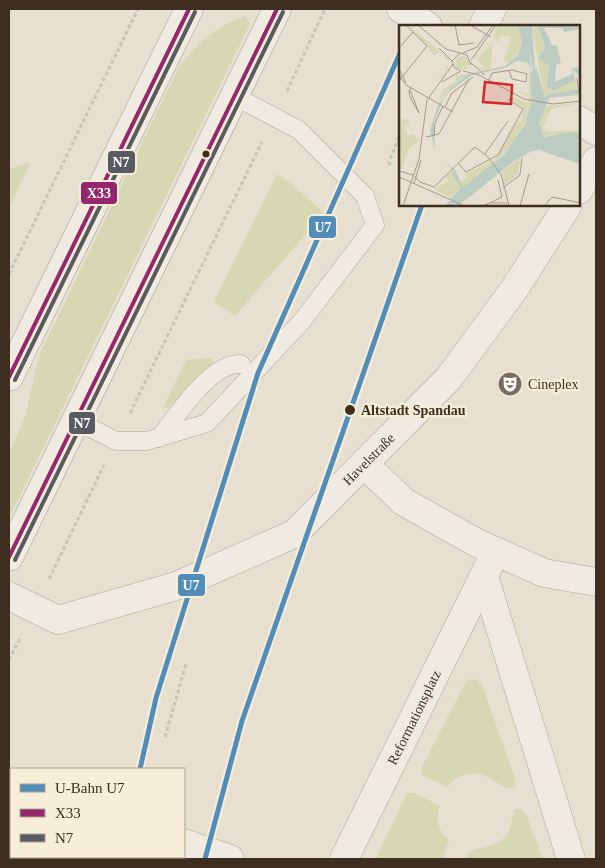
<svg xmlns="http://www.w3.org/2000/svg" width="605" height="868" viewBox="0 0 605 868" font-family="Georgia,serif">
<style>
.green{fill:#d6d7b3}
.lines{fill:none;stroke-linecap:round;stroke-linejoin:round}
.lane-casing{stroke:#ada599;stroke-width:19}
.street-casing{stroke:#ada599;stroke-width:29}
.secondary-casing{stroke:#9c958a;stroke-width:29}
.path{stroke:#c8c2b9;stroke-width:3;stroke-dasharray:4 2.5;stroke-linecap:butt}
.lane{stroke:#efebe3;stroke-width:18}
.street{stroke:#efebe3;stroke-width:28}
.secondary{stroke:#efebe3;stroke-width:28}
.bus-1-casing{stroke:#f7eed8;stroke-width:8}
.bus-2-casing{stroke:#f7eed8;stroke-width:8}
.bus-1{stroke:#95276e;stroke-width:4}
.bus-2{stroke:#595b62;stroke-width:4}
.metro-1-casing{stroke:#f7eed8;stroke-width:9}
.metro-1{stroke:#528dba;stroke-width:5}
.bus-dot{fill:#3d2e20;stroke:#f7eed8;stroke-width:2}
.labels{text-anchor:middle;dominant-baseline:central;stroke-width:4.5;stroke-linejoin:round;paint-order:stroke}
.poi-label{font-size:14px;fill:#3d2e20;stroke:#f7eed8;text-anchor:start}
.stop-label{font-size:14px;font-weight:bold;fill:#3d2e20;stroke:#f7eed8;text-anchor:start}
.street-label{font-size:14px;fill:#3d2e20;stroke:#f7eed8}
.inset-road{fill:none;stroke:#a3998a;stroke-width:1}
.view{fill:#d62828;fill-opacity:0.15;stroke:#d62828;stroke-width:2.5}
.inset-edge{fill:none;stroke:#3d2e20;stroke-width:2.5}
.line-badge{stroke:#f7eed8;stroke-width:2}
.badge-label{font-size:14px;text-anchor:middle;font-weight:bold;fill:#fff}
</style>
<rect width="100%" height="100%" fill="#e7e0d1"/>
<g class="green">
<path d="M245 16 250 24 9 518V454L26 415 35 371 42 349 179 67C197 44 217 25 245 16Z"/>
<path d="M31 162 9 208V169Z"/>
<path d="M277 174 289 182 324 213 235 316 214 302Z"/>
<path d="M212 358 213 363 168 408 163 407 186 360Z"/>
<path d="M470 679 477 680 482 685 515 778 516 785 511 789C502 788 498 782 490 778 476 769 456 774 447 787L422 775 421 769 465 683Z"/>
<path d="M407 793H415L440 806C435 819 438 831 449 840L443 859H376Z"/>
<path d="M515 809H522L526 814 543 859H466L468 852C482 846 498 848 508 833 512 826 511 817 515 809Z"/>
</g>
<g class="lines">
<defs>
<g id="lane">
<path d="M75 420 116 441H147L207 423 302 321 375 225 365 196 299 130 234 96"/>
<path d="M159 438C176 417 204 374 229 366 233 364 237 364 241 364"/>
</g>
<g id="street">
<path d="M401 9 428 26"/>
<path d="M483 26 492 9"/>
<path d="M579 120 596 131"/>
<path d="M579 190 596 161"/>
<path d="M364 464 404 502 477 543 544 573 596 582"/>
<path d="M484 576 571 859"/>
<path id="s1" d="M9 596 58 620 176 586 294 534 449 378 515 288 568 205"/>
<path d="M9 792 11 793"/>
<path d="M184 843 230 859"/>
<path id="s2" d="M344 859 496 551"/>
</g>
<g id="secondary">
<path d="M9 377 189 9"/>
<path d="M9 557 277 9"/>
</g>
</defs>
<use href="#lane" class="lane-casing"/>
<use href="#street" class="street-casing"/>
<use href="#secondary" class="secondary-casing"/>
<g class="path">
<path d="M287 91 325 9"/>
<path d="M390 165 389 162 400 134"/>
<path d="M9 274 138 9"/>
<path d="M130 413 262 142"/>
<path d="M49 579 104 465"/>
<path d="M9 660 20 638"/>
<path d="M165 737 186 664"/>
</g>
<use href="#lane" class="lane"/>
<use href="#street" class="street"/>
<use href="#secondary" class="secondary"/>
<defs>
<g id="bus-1">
<path d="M9 377 189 9"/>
<path d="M9 557 277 9"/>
</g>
<g id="bus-2">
<path d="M15 380 195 12"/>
<path d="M15 560 283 12"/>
</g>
</defs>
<use href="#bus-1" class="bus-1-casing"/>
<use href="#bus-2" class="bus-2-casing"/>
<use href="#bus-1" class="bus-1"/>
<use href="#bus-2" class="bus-2"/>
<defs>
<g id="metro-1">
<path d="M140 769 156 698 258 373 400 53"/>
<path d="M205 859 242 721 422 205"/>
</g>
</defs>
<use href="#metro-1" class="metro-1-casing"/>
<use href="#metro-1" class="metro-1"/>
</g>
<defs>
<symbol id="theatre-disc" viewBox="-11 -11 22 22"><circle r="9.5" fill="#786c5e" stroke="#f7eed8"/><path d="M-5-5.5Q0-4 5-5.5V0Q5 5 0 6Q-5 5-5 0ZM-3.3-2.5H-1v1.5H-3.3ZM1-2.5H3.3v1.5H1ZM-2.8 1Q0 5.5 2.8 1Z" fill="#fff"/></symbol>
</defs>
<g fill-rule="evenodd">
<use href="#theatre-disc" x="496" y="370" width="28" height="28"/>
</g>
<g class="bus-dot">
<circle cx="206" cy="154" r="4.5"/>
<circle cx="350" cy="410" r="6"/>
</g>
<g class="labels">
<g class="poi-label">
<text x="528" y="384">Cineplex</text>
</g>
<g class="stop-label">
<text x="361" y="410">Altstadt Spandau</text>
</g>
<g class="street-label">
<text stroke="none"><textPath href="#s1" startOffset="412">Havelstraße</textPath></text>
<text stroke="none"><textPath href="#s2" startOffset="158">Reformationsplatz</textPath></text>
</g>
</g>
<g transform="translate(399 25)">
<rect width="181" height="181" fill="#e7e0d1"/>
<path d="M9 0 50 34 49 43 37 56 49 41V35L40 27 36 31ZM99 0H119L123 17 121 26 110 38 105 36 112 12 102 10 99 18 95 11ZM133 0H139L146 22 139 33 150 41 148 60 151 66 177 54 178 66 145 72ZM90 16 75 35 78 41 85 43 78 34 94 17 92 43 83 45 77 41 75 36V33ZM56 38a7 7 0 1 1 14 0a7 7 0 1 1-14 0ZM130 48 134 54 133 83 119 110 97 138 64 162 61 157 67 153 66 149 95 135 118 97 123 96 124 82 112 75 114 72 129 78 130 71 126 70 119 67 130 69ZM69 49 53 62 39 77 45 64 57 56 56 51ZM181 78 152 84 143 104 151 107 181 105V109L142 111 140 94 147 81ZM8 94 11 99 6 101 9 111 15 109 17 114H21L10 124 3 144 0 143V95ZM121 133 119 149 105 161 104 146ZM54 144 62 163 52 173 35 164 50 156 47 152Z" fill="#d6d7b3"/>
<path d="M119 0H133L136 46 137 41 146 73 150 69 181 64 179 70 150 73 140 98 145 112 175 107 181 109V139L140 125 133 126 114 137 59 181H46L62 163 53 149 55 146 46 136 56 145 64 162 104 131 126 99 133 78 131 46 134 47 130 20 132 44 129 38 118 36 106 43 73 50 51 66 44 75 35 97 36 126 31 105 39 80 53 62 69 49 106 41 119 30 123 17ZM139 0H181V4L165 7 164 3H145L153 20 158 21 162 38 157 40 156 57 173 49V43L181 42V53L174 44 176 55 154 66 148 62 150 41 139 33 146 22Z" fill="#bcccc2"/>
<path class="inset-road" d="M19 0 47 24 68 30 72 40M56 0 60 20 75 18M71 0 92 12M0 23 14 7M40 23 53 36M64 28 78 22 94 0M72 35 97 0M72 38 86 50M0 44 7 58M61 46 55 42 53 36 61 28M64 46 80 50 125 74 154 79 182 76M0 50 7 60 54 87M178 53 181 74M90 55 93 48 113 45 128 49 127 57 113 54 110 46M0 56 28 21 7 0M43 57 62 46M11 65 20 88 11 72 10 67 11 64 12 62M46 82 53 68 74 52M35 111 36 98 44 81M27 112 40 109 70 54M86 129 109 96M59 138 67 147 99 130 124 84 110 75 115 67M0 146 14 150 21 157 35 162 76 122 89 132 102 149 110 181M0 152 66 181M15 159 22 135M104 163 121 150 123 133M92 178H108M4 181 20 134 28 75 54 39M84 181 103 172 99 155M121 181 130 149M145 181 153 172 182 178"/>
<path class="view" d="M86 57 113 60 112 79 84 77Z"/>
<rect width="181" height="181" class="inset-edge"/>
</g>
<g class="line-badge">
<rect x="107" y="150" width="29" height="24" rx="5" fill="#595b62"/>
<rect x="80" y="181" width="38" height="24" rx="5" fill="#95276e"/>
<rect x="308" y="215" width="29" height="24" rx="5" fill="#528dba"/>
<rect x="68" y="411" width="28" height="24" rx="5" fill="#595b62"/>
<rect x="177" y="573" width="29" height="24" rx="5" fill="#528dba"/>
</g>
<g class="badge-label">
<text x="121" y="167">N7</text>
<text x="99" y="198">X33</text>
<text x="323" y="232">U7</text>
<text x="82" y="428">N7</text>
<text x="191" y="590">U7</text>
</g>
<rect width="605" height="868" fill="none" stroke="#3d2e20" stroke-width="20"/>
<rect x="10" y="768" width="175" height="90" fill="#f7eed8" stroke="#ada18e"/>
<rect x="20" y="784" width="25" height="8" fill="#528dba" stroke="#ada18e"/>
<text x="55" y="793" font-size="15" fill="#3d2e20">U-Bahn U7</text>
<rect x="20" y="809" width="25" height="8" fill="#95276e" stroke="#ada18e"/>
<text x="55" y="818" font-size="15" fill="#3d2e20">X33</text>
<rect x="20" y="834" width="25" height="8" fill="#595b62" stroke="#ada18e"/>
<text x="55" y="843" font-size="15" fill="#3d2e20">N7</text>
</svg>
